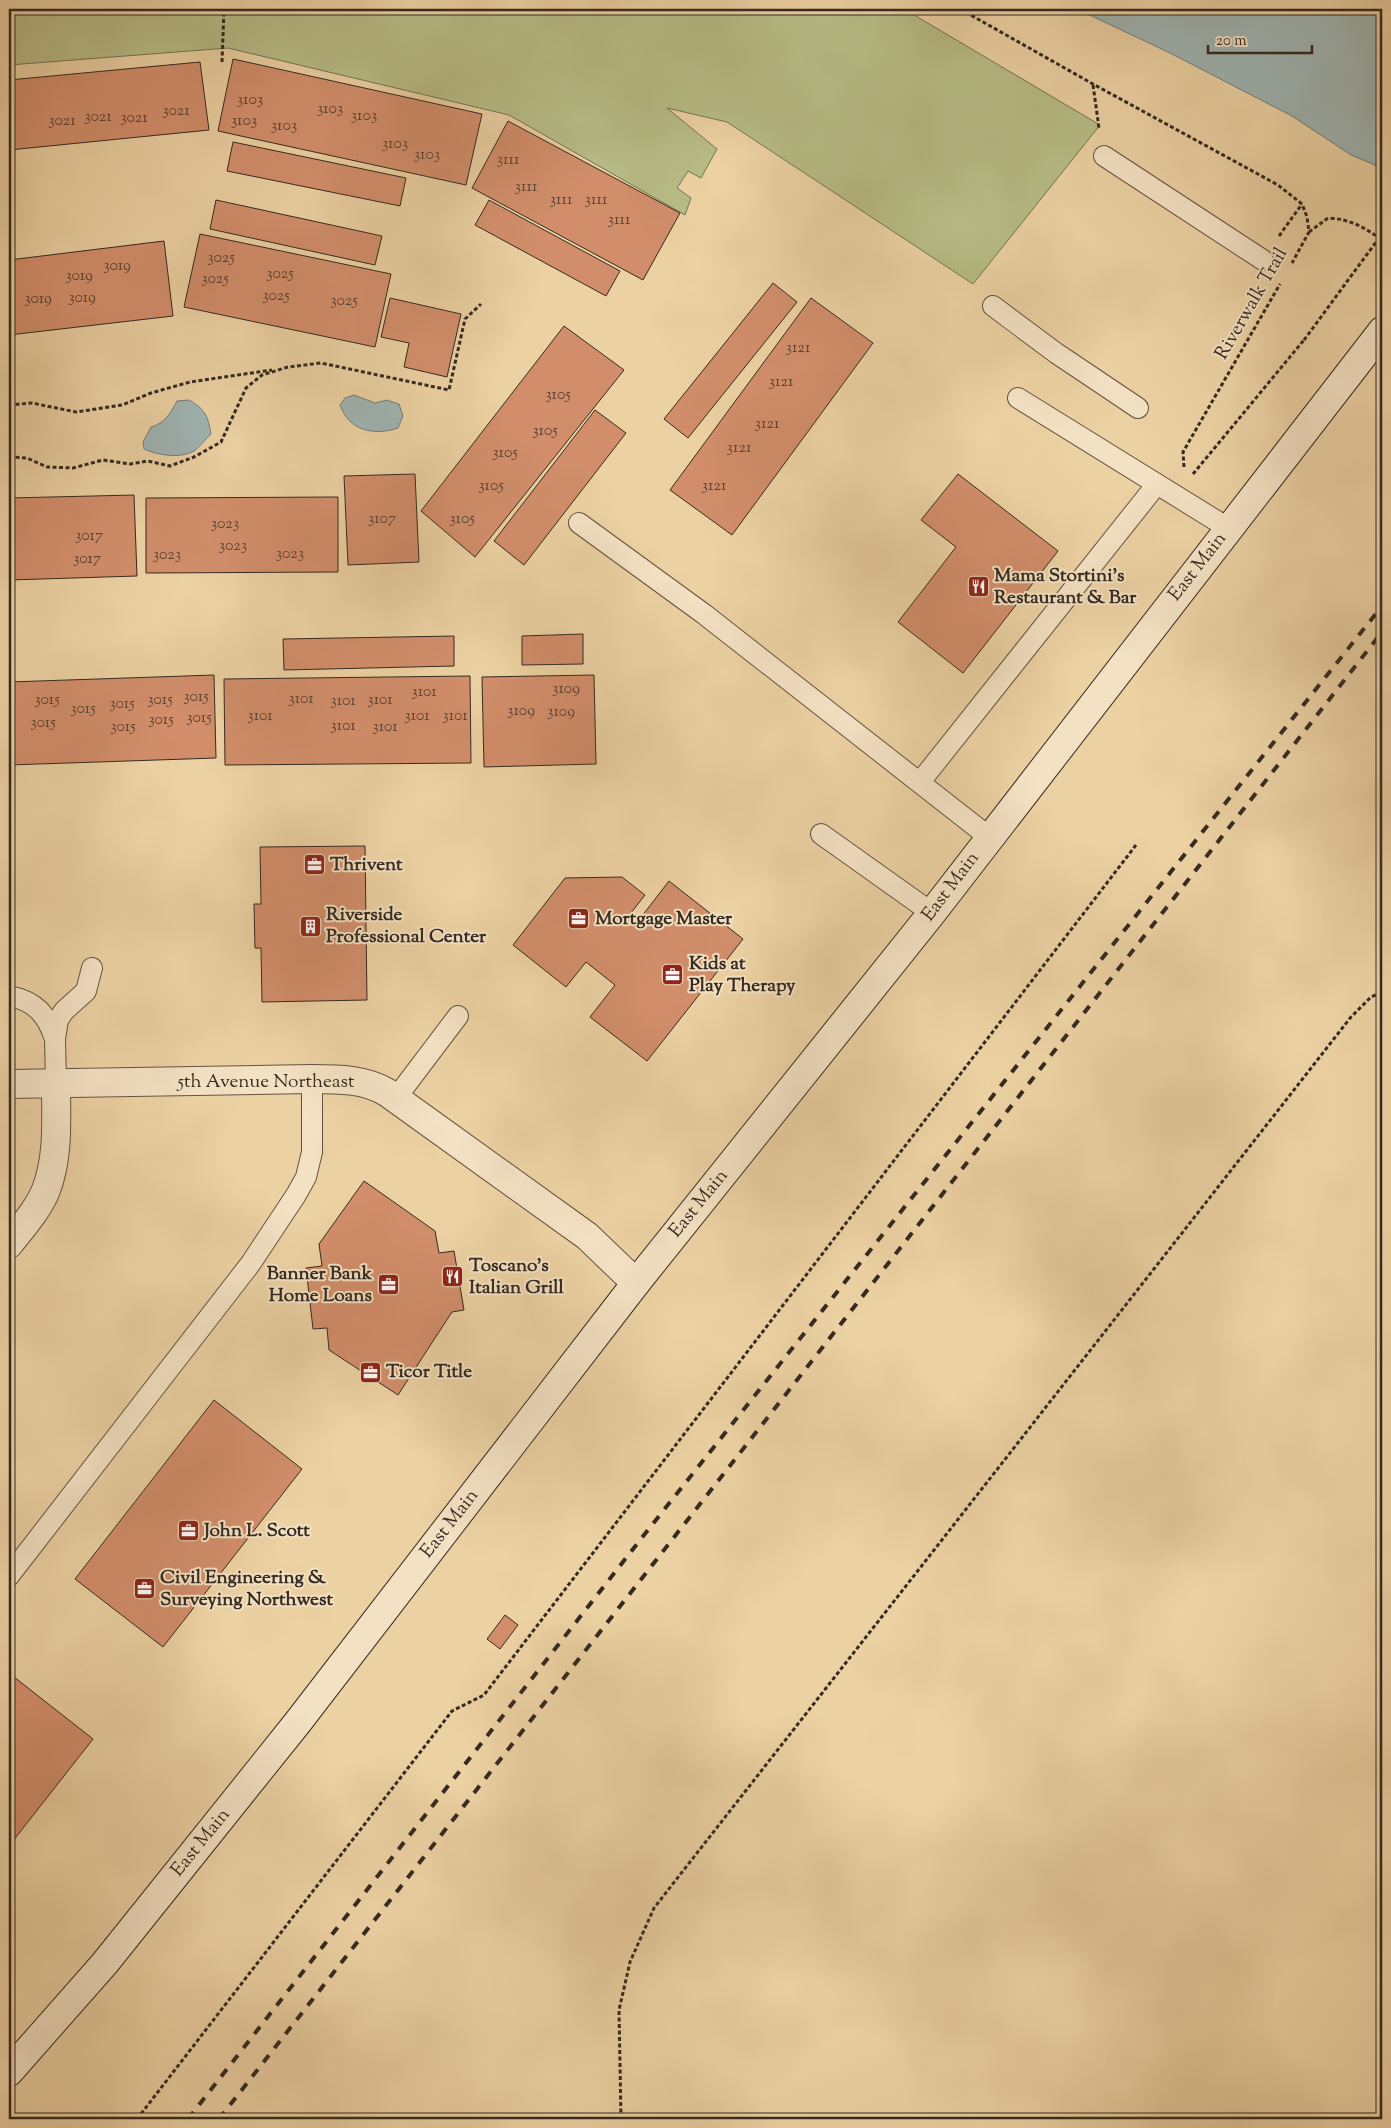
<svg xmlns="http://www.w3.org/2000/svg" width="1391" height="2128" viewBox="0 0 1391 2128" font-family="'Sorts Mill Goudy',serif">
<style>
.green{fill:#b7bc86;stroke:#767354}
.water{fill:#9fb4b2;stroke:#757d78}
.building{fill:#d28e6b;stroke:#352a21}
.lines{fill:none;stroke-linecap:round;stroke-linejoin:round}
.lane-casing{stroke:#635442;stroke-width:22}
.street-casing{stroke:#635442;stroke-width:30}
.secondary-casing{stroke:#352a21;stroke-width:30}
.path{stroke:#352a21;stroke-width:3;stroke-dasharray:4 2.5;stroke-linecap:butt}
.lane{stroke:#f3e1c3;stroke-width:20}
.street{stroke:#f3e1c3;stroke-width:28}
.secondary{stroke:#f3e1c3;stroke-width:28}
.rail{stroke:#352a21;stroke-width:4;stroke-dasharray:9 9;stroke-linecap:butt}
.path-bridge{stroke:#352a21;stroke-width:3;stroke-dasharray:4 2.5;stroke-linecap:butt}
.labels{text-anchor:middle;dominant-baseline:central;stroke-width:4;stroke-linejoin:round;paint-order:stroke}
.number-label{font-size:16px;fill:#5c4334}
.street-label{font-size:19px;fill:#352a21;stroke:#f3e1c3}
.poi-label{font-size:19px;font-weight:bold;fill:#352a21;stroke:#f3e1c3;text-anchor:start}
</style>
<rect width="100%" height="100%" fill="#ecd1a3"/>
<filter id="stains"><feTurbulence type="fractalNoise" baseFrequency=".004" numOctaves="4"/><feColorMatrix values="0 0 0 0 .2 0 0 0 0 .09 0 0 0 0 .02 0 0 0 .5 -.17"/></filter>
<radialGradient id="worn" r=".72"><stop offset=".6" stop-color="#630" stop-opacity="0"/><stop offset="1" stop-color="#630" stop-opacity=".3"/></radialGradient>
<path class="green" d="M9 9H904L1100 125 973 284 727 122 667 108 717 149 701 178 688 171 677 188 691 198 685 215 509 115 228 48 9 65Z"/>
<g class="water">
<path d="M1077 9H1382V168L1351 155 1292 116 1170 53Z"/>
<path d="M354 395 375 403 387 400 399 404 403 416 398 428C374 436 349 431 340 405L345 398Z"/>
<path d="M189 400C205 409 208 416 211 434 206 438 200 447 194 451 180 459 157 455 144 449L143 442 151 427C165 423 170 414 177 401Z"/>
</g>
<g class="building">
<path d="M233 59 482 114 466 185 218 131Z"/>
<path d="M200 62 209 130 9 150V80Z"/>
<path d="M508 121 680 213 643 280 472 188Z"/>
<path d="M233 142 406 178 400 206 227 171Z"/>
<path d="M216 200 382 236 375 265 210 229Z"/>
<path d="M489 200 620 271 606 296 475 225Z"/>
<path d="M200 234 391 274 375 347 184 307Z"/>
<path d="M164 241 173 316 9 335V260Z"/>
<path d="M773 283 797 302 688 438 664 419Z"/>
<path d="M390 298 461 314 447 377 404 367 409 343 381 337Z"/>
<path d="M811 298 873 343 732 535 670 490Z"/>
<path d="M564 326 624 370 475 557 421 511Z"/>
<path d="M595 410 626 433 524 565 494 541Z"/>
<path d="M415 474 419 562 348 565 344 476Z"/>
<path d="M958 474 1058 551 963 673 898 622 956 547 921 520Z"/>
<path d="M134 495 137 576 9 580V498Z"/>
<path d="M338 497V572L146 573V498Z"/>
<path d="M583 634V664L522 665V636Z"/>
<path d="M454 636V666L284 670 283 639Z"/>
<path d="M214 675 216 758 9 765V682Z"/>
<path d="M594 675 596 764 484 767 482 677Z"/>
<path d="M470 676 471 763 225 765 224 679Z"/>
<path d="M365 846 367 1000 262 1002 261 948H255L254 904H261L260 847Z"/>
<path d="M622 877 645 895 627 918 635 925 669 881 743 939 647 1061 590 1017 615 985 586 962 566 987 513 945 565 878Z"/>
<path d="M364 1181 435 1231 439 1253 454 1251 464 1310 452 1312 398 1395 329 1350 327 1328 313 1329 306 1268 322 1266 319 1244Z"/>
<path d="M214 1400 302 1469 163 1647 75 1579Z"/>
<path d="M505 1615 518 1625 500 1649 487 1639Z"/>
<path d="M9 1673 93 1739 9 1846Z"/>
</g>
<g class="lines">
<defs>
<g id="lane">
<path d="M1104 156 1263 260"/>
<path d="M993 306 1056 353 1138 408"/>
<path d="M1018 398 1228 528"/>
<path d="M579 523 704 614 989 837"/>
<path d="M920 782 1157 484"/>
<path d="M821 834 932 913"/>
<path d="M9 996C36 1001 47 1015 55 1039"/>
<path d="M56 1083 55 1039 58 1020 64 1011 86 991 92 968"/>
<path d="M396 1098 458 1016"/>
<path d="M9 1576 251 1263 296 1195 306 1177 312 1152V1079"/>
</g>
<g id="street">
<path d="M9 1084 312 1079C338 1079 366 1079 388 1093L587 1236 636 1283"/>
<path d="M9 1244C22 1227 38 1210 46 1190 59 1156 56 1119 56 1083"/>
</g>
<path id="secondary" d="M9 2072 105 1963 298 1722 636 1283 932 913 1382 331"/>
</defs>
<use href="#lane" class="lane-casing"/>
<use href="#street" class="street-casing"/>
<use href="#secondary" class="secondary-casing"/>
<g class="path">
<path d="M960 9 1093 84 1278 185 1302 204 1307 217 1309 232 1292 263"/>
<path d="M222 62 224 9"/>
<path d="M1093 85 1099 128"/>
<path d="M1309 232 1328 218C1350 219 1364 227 1382 240"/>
<path d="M1279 236 1302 204"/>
<path d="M9 405 32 403 76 412 122 405 151 393 190 382 272 370"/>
<path d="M9 457 27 458 47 467 73 468 103 460 130 464 148 461 170 466 194 457 221 442 246 388 262 375 288 367 321 363 449 390 465 319 481 304"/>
<path d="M1184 467 1183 452 1280 284"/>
<path d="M1193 474 1304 340"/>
<path d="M137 2119 452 1711 484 1695 1136 845"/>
<path d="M621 2119 619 2010 630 1962 654 1908 1351 1017 1371 997 1382 992"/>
</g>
<use href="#lane" class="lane"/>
<use href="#street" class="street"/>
<use href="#secondary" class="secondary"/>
<g class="rail">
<path d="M188 2119 644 1535 1382 606"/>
<path d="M219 2119 1382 632"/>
</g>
<path class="path-bridge" d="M1304 340 1382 234"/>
</g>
<defs>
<symbol id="restaurant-square" viewBox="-11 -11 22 22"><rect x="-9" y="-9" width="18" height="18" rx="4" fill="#8f2418" stroke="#f3e1c3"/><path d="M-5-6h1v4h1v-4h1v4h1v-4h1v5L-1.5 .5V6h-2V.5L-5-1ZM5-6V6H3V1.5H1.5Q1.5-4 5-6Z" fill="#fff"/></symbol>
<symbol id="office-square" viewBox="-11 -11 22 22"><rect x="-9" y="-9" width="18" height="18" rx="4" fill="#8f2418" stroke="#f3e1c3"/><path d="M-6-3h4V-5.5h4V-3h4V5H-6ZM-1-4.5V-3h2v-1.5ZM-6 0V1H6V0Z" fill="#fff"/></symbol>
<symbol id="building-square" viewBox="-11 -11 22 22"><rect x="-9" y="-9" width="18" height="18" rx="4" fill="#8f2418" stroke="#f3e1c3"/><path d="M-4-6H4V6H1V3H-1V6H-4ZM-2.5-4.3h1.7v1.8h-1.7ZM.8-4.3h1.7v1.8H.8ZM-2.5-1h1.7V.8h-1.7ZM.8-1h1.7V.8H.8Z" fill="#fff"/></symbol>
</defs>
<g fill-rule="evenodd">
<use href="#restaurant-square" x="966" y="574" width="25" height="25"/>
<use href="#office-square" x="302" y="852" width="25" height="25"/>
<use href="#office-square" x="566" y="906" width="25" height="25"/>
<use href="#building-square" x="298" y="914" width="25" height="25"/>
<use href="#office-square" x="660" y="962" width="25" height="25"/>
<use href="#restaurant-square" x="440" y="1264" width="25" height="25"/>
<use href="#office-square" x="376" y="1272" width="25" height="25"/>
<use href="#office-square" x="358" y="1360" width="25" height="25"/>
<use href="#office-square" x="176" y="1518" width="25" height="25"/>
<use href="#office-square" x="132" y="1576" width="25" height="25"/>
</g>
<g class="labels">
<g class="number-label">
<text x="250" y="100">3103</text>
<text x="330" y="109">3103</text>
<text x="176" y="111">3021</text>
<text x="364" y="116">3103</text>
<text x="98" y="117">3021</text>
<text x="134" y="118">3021</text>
<text x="62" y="121">3021</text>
<text x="244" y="121">3103</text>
<text x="284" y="126">3103</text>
<text x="395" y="144">3103</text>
<text x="427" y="155">3103</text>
<text x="508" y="160">3111</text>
<text x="526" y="187">3111</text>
<text x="561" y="200">3111</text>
<text x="596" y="200">3111</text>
<text x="619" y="220">3111</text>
<text x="221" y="258">3025</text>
<text x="117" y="266">3019</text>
<text x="280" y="274">3025</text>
<text x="79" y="276">3019</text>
<text x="215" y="279">3025</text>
<text x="276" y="296">3025</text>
<text x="82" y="298">3019</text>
<text x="38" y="299">3019</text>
<text x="344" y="301">3025</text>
<text x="798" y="348">3121</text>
<text x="781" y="382">3121</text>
<text x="558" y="395">3105</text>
<text x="767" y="424">3121</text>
<text x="545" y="431">3105</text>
<text x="739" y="448">3121</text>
<text x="505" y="453">3105</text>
<text x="491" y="486">3105</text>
<text x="714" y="486">3121</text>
<text x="382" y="519">3107</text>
<text x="462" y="519">3105</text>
<text x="225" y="524">3023</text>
<text x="89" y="536">3017</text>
<text x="233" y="546">3023</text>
<text x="290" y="554">3023</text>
<text x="167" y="555">3023</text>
<text x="87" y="559">3017</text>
<text x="566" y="689">3109</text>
<text x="424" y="692">3101</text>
<text x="196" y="697">3015</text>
<text x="301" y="699">3101</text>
<text x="47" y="700">3015</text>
<text x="160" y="700">3015</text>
<text x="380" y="700">3101</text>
<text x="343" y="701">3101</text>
<text x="122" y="704">3015</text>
<text x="83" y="709">3015</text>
<text x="521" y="711">3109</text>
<text x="561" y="712">3109</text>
<text x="260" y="716">3101</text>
<text x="417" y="716">3101</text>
<text x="455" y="716">3101</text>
<text x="199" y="718">3015</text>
<text x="161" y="720">3015</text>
<text x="43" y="723">3015</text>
<text x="343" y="726">3101</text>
<text x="123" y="727">3015</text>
<text x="385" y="727">3101</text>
</g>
<g class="street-label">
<text transform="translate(1252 304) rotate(-60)">Riverwalk Trail</text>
<text transform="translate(1198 567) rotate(-52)">East Main</text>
<text transform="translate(951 887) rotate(-53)">East Main</text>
<text x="266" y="1082">5th Avenue Northeast</text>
<text transform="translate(699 1204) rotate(-51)">East Main</text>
<text transform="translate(450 1524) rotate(-52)">East Main</text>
<text transform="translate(201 1843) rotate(-51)">East Main</text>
</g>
<g class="poi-label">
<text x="994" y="576">Mama Stortini's<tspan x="994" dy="22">Restaurant &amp; Bar</tspan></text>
<text x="330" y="865">Thrivent</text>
<text x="326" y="915">Riverside<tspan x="326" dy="22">Professional Center</tspan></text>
<text x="595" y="919">Mortgage Master</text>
<text x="689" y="964">Kids at<tspan x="689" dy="22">Play Therapy</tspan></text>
<text x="469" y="1266">Toscano's<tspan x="469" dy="22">Italian Grill</tspan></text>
<text x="372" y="1274" text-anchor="end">Banner Bank<tspan x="372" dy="22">Home Loans</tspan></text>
<text x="386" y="1372">Ticor Title</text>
<text x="204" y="1531">John L. Scott</text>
<text x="160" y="1578">Civil Engineering &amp;<tspan x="160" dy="22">Surveying Northwest</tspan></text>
</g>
</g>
<rect width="1391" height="2128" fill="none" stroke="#ecd1a3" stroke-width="30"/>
<rect x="10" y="10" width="1371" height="2108" fill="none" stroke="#352a21" stroke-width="2.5"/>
<rect x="15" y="15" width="1361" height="2098" fill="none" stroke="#352a21"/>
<path d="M1208 45v8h104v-8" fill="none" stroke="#352a21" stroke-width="2.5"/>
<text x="1216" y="45" font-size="15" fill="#352a21" stroke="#f3e1c3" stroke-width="4" paint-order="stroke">20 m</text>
<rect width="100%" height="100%" filter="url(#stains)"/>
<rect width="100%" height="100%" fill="url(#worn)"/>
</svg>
